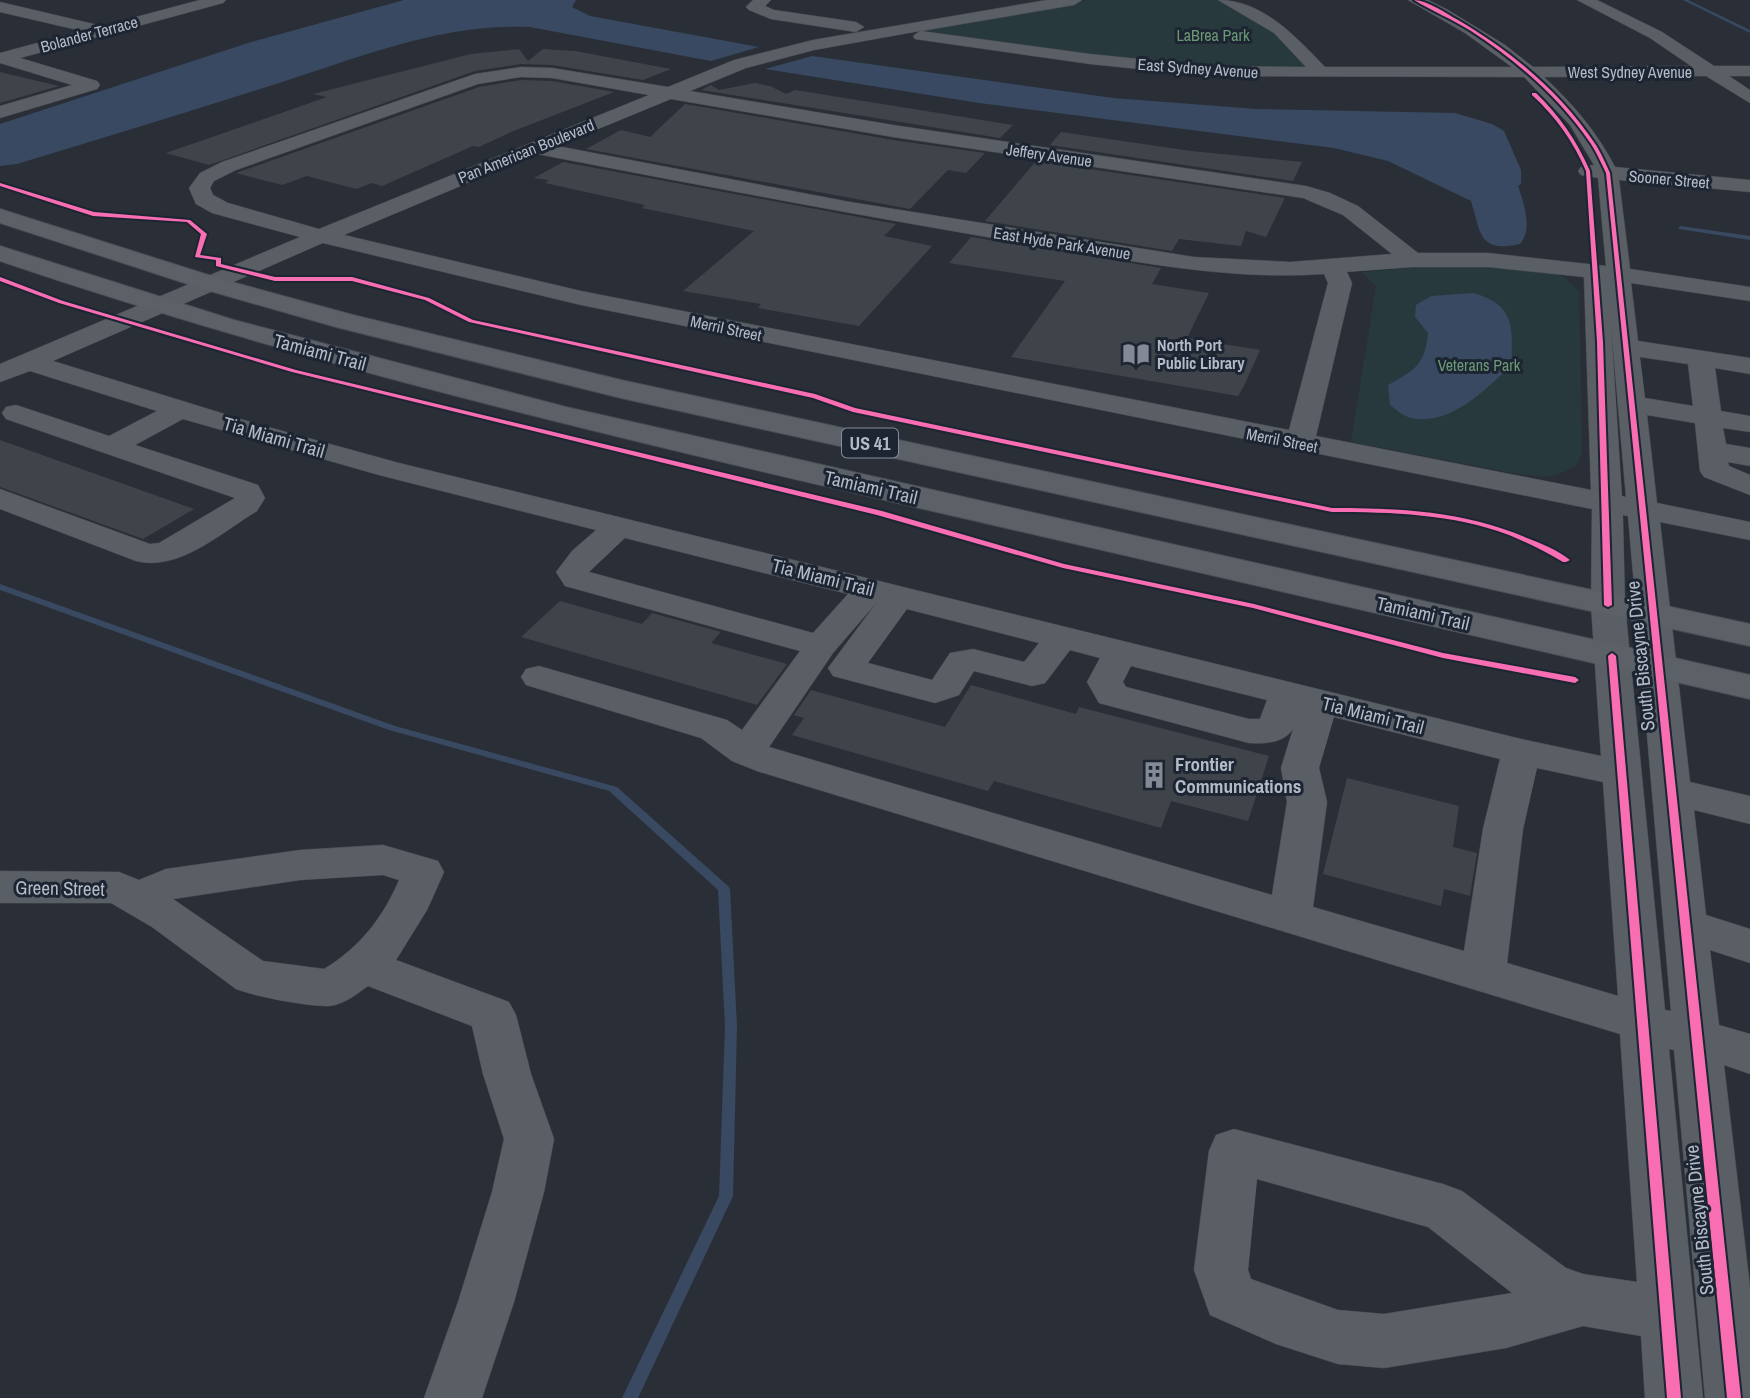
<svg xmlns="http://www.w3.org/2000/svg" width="1750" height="1398" viewBox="0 0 1750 1398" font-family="'Archivo Narrow',sans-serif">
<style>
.green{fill:#27393d}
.water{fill:#384961}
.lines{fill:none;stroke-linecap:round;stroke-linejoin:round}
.stream{fill:#384961;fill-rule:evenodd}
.building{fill:#3f444a}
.minor-casing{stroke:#464a50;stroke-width:1}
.major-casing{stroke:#484c54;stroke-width:2}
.minor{fill:#5a5e65;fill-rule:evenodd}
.major{fill:#5c6067;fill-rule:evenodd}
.cycleway-casing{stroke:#1d2532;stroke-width:4}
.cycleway{fill:#f96db3;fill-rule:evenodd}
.labels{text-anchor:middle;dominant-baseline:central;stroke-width:6;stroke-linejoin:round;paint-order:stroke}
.far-street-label{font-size:16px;fill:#b4bbc8;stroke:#1d2532}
.far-park-label{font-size:16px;fill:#6b9976;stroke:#1d2532}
.far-poi-label{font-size:16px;font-weight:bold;fill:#b4bbc8;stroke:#1d2532;text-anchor:start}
.shield{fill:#1d2532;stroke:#878e9b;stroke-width:2}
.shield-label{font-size:18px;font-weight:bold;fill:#b4bbc8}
.street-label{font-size:19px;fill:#b4bbc8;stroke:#1d2532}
.poi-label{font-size:19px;font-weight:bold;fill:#b4bbc8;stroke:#1d2532;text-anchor:start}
</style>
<rect width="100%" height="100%" fill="#2a2f37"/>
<g class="green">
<path d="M1089 0H1219L1256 18 1279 35 1307 68 1180 66 921 31Z"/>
<path d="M1450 264 1541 270 1564 277 1579 291 1582 453 1576 465 1565 472 1547 477 1519 474 1351 442 1376 286 1362 272Z"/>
</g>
<g class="water">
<path d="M404 0H576L572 7 590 16 759 47 711 61 530 27C444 23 363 56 282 82 194 110 106 137 17 164L0 166V124L248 43Z"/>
<path d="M812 56 1113 98 1257 109 1455 113 1492 124 1504 131 1521 170V184L1518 186C1524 204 1533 229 1520 244 1478 253 1481 233 1471 201L1388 161 1334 148 979 103 765 69Z"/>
<path d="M1473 293C1516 305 1512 327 1512 365 1486 389 1448 429 1408 417 1402 415 1395 409 1390 405L1388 385C1415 370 1425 365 1428 333L1415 317 1416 305 1431 296Z"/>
</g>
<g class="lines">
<g class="stream">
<path d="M1683 0H1688L1750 30V33Z"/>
<path d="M1681 226 1750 236V240L1679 229 1678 228Z"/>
<path d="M0 584 395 726 617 787 728 886 730 889 737 1026 733 1196 638 1398H622L719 1196 725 1026 718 890 609 791 389 730 0 590Z"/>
</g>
</g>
<g class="building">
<path d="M519 49 528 61 543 49 575 51 671 69 643 80 552 65 521 64 475 71 209 165 166 153 327 97 313 94 471 54Z"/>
<path d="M0 72 59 86 0 103Z"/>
<path d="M521 80 552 81 614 92 511 132 479 147 473 146 382 186 372 183 356 189 307 176 282 185 236 173 479 87Z"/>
<path d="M755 83 770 86 786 94 795 90 1013 125 1000 138 701 90 711 85 719 90Z"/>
<path d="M685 104 893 140 985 153 966 173 948 170 910 209 586 149 621 130 650 137Z"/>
<path d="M1061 132 1191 151 1302 162 1293 181 1050 145Z"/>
<path d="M1036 161 1285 198 1266 237 1246 231 1241 246 1179 239 1172 251 985 221Z"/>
<path d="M563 162 896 224 884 236 932 246 859 326 758 308 761 304 683 291 754 231 642 208 645 205 545 183 549 180 534 178Z"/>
<path d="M971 237 1161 268 1152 284 1209 293 1187 338 1260 350 1244 386 1238 396 1011 357 1065 281 949 263Z"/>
<path d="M0 440 194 509 143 539 0 487Z"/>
<path d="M560 601 642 624 652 613 721 632 711 643 787 664 757 705 521 637Z"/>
<path d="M971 685 1076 714 1079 707 1269 756 1248 821 1171 801 1161 828 994 781 988 791 792 735 804 718 794 715 811 690 945 727Z"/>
<path d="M1347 778 1459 806 1453 847 1477 853 1470 896 1444 889 1441 906 1323 874Z"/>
</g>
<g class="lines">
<defs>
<g id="minor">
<path d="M200 0H226L223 3 20 58 97 81 100 85 97 89 0 118V106L72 85 0 63V53L82 31 0 12V2L102 26Z"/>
<path d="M753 0H771L765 6 774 10 856 22 864 27 856 32 771 19 749 10 746 7Z"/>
<path d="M1047 0H1082L1074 5 921 31 1090 54 1207 66 1306 67 1274 33 1218 0C1263 0 1296 37 1325 67H1512L1465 33 1408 0H1428L1448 10 1505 45 1533 67 1691 66 1650 38 1577 0H1597L1662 32 1714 66H1750V76H1729L1750 90V103L1706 76 1544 77C1573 104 1597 132 1615 167L1750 180V192L1619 180 1630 269 1750 287V301L1631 283 1638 341 1750 358V374L1715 368 1721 411 1750 416V432L1723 428 1726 444 1750 448V466L1728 462 1729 466 1750 475V495L1704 477 1700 471 1695 423 1647 415 1657 503 1750 522V540L1660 522 1690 782 1750 796V824L1694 810 1706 915 1750 929V963L1710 950 1719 1025 1750 1034V1074L1724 1065 1750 1287V1398H1705L1674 1050 1669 1049 1703 1398H1645L1641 1336 1583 1326 1506 1348 1384 1368 1338 1364 1276 1344 1210 1315 1194 1270 1209 1151 1216 1135 1234 1129 1443 1184 1462 1191 1566 1268 1583 1274 1637 1282 1620 1034 757 771 732 761 701 738 526 685 521 677 526 669 539 666 727 720 742 730 800 651 565 586 556 572 572 551 596 530 379 475 183 419 135 445 258 485 265 498 257 511C222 532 179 572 136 561L0 509V489L150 544 159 543 235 498 6 419 2 413 6 407 16 405 109 436 157 411 30 371 0 382V364L300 237 212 213 196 204 189 188 200 173 222 162 475 74 521 67 552 68 668 87 734 60 813 40ZM920 31 913 36 915 39 1090 64 1207 76 1524 77 1570 125 1594 165 1581 167 1578 171 1581 175 1598 178 1606 266 1488 253H1418L1358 206 1330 193 1306 186 893 125 690 91 746 68 814 50ZM521 77 552 78 649 95 319 229 228 203 213 195 210 188 214 181 236 170 478 84ZM671 99 893 137 1303 198 1343 215 1392 254 1290 262 1194 257 850 202 557 146ZM537 154C699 185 861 216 1023 243 1123 259 1223 281 1324 274L1328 283 1289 430 581 291 344 235ZM323 243 581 305 1592 509 1591 605 1601 756 1521 739 399 463 257 424 53 361ZM1412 267H1488L1584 277 1591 490 1316 436 1352 283 1347 272ZM1611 326 1626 497 1622 496ZM1640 357 1688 364 1693 406 1645 398ZM1623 515 1628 516 1671 1011 1665 1010 1625 605ZM625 538 848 594 813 633 589 572ZM877 602 828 668 833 676 935 703 959 695 974 671 1032 686 1045 683 1070 650 1100 658 1087 682 1099 703 1249 743C1265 744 1284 743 1293 729L1281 768 1287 802 1272 895 769 747 833 653ZM907 609 1039 643 1024 662 973 649 950 653 932 680 868 663ZM1131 666 1267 700 1260 719H1249L1126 687 1123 682ZM1334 717 1500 759 1483 829 1464 951 1313 907 1327 802 1319 768ZM1537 768 1603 782 1618 996 1507 963 1523 829ZM1257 1179 1428 1227 1512 1293 1384 1314 1338 1310 1251 1279 1248 1270Z"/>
<path d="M383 845 438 861 444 872 427 910 396 960 509 1002 516 1015 531 1074 554 1139 544 1192 514 1302 482 1398H424L458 1302 492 1192 504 1139 483 1074 472 1026 368 986C357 994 343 1005 329 1006 305 1006 258 997 236 989L152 927 111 903H0V871L119 872 139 880 166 869 300 850ZM383 875 399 880C383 918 359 948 324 969L263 961 173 899 300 880Z"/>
</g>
<g id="major">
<path d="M0 209 221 279 353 315 621 380 1750 624V646L621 398 336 327 203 289 0 223Z"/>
<path d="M0 246 234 320 566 407 1750 675V699C1476 636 1202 573 928 510 615 438 304 364 0 261Z"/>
</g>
</defs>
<use href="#minor" class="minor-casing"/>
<use href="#major" class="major-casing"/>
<use href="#minor" class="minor"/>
<use href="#major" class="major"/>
<defs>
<g id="cycleway">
<path d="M1414 0C1429 1 1445 13 1458 20 1511 51 1561 92 1596 145 1601 153 1606 164 1610 173L1741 1398H1727L1606 173C1601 163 1597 153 1591 144 1560 98 1517 61 1471 31 1452 19 1432 11 1414 0Z"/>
<path d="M1532 93H1536C1560 116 1577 141 1590 171L1603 342 1612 605 1608 607 1604 605 1597 342 1586 171C1573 141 1556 117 1532 95Z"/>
<path d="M0 183 94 212 190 220 207 234 200 255 221 258V264L275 277H352L429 298 473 320 815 394 855 408 1332 508C1399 508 1465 511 1527 538 1542 544 1558 550 1570 560L1566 562H1563C1546 552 1528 543 1509 535 1453 514 1392 512 1332 512L853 412 813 398 469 322 425 300 352 281H275L216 266V260L195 257 201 234 187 222 93 216 0 186Z"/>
<path d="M0 277 63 301 296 370 882 511 1064 564 1254 604 1443 653 1575 677 1579 680 1575 683 1443 658 1253 608 1063 568 877 515 292 372 59 303 0 281Z"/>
<path d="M1612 653 1616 656 1681 1398H1667L1608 656Z"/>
</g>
</defs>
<use href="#cycleway" class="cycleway-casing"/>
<use href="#cycleway" class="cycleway"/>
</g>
<defs>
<symbol id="library-bare" viewBox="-9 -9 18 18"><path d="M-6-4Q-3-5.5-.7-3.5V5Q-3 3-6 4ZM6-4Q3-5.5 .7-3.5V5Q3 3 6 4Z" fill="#848a95" stroke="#1d2532" stroke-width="2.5" paint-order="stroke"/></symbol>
<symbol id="building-bare" viewBox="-9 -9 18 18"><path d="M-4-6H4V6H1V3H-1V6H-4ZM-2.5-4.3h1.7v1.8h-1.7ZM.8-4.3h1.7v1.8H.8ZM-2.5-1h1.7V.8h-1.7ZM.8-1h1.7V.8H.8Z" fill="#848a95" stroke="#1d2532" stroke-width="2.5" paint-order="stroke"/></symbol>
</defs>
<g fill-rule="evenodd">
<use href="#library-bare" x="1117" y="335" width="38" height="38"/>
<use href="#building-bare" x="1135" y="756" width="38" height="38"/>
</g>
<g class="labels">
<g class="far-street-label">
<text transform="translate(89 34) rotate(-15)">Bolander Terrace</text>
<text transform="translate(1198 68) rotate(4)">East Sydney Avenue</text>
<text x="1630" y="72">West Sydney Avenue</text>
<text transform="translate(526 151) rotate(-22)">Pan American Boulevard</text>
<text transform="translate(1049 155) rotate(8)">Jeffery Avenue</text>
<text transform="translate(1669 179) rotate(5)">Sooner Street</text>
<text transform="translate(1062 243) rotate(9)">East Hyde Park Avenue</text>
<text transform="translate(726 328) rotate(12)">Merril Street</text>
<text transform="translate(1282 440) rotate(11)">Merril Street</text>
</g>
<g class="far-park-label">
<text x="1213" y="35">LaBrea Park</text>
<text x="1479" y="365">Veterans Park</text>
</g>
<g class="far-poi-label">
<text x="1157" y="345">North Port<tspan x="1157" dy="18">Public Library</tspan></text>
</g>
<rect class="shield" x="842" y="428.5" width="56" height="29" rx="5"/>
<g class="shield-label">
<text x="870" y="443">US 41</text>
</g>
<g class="street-label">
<text transform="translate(320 352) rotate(15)">Tamiami Trail</text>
<text transform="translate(274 437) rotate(16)">Tia Miami Trail</text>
<text transform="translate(871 487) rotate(13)">Tamiami Trail</text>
<text transform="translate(823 577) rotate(14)">Tia Miami Trail</text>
<text transform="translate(1423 613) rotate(13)">Tamiami Trail</text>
<text transform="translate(1640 656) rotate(-96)">South Biscayne Drive</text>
<text transform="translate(1373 715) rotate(14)">Tia Miami Trail</text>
<text transform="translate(60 888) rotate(1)">Green Street</text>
<text transform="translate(1699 1220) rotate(-96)">South Biscayne Drive</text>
</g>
<g class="poi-label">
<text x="1175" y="764">Frontier<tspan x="1175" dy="22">Communications</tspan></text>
</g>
</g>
</svg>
